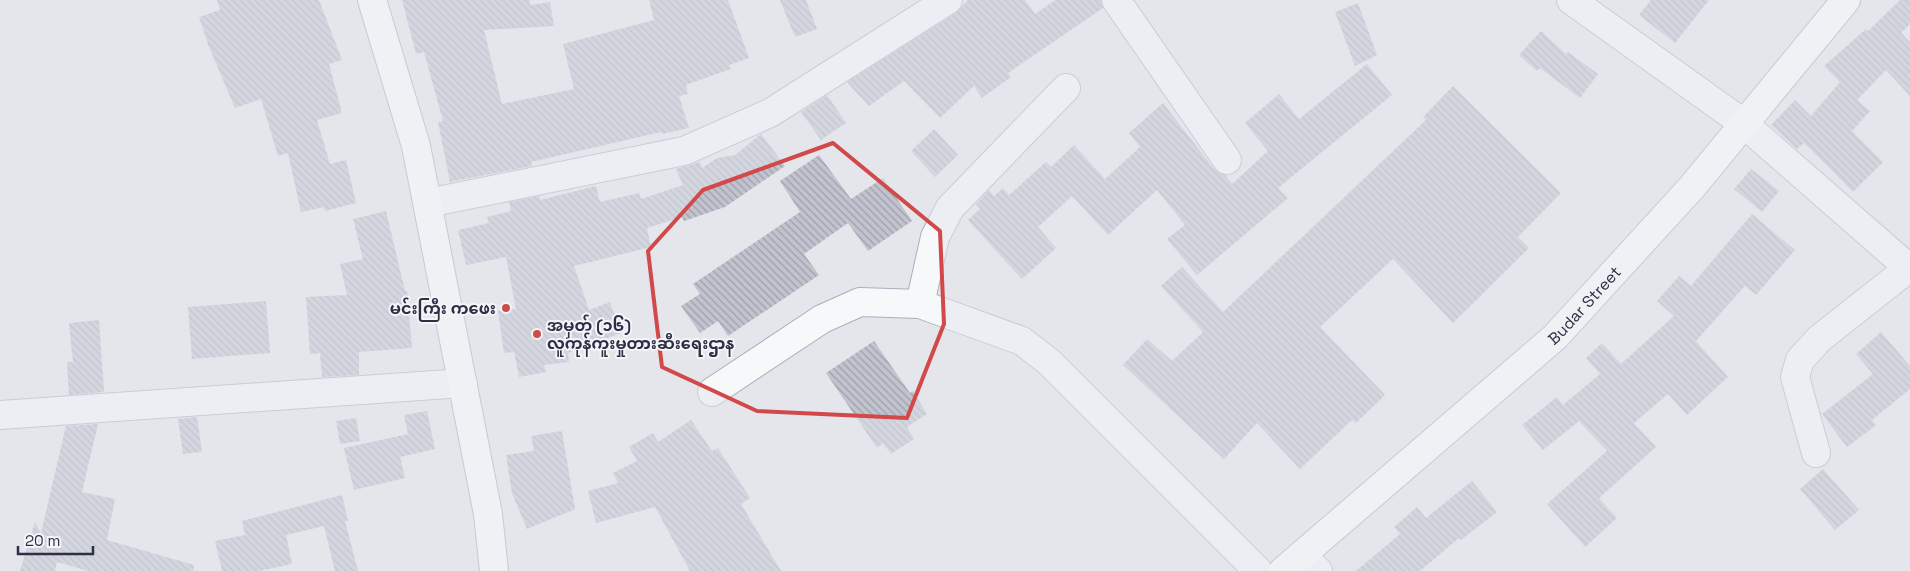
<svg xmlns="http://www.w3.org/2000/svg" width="1910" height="571" viewBox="0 0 1910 571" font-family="'Space Grotesk','Noto Sans Myanmar',sans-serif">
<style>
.building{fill:url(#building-back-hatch)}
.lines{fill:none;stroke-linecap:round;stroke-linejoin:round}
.minor-casing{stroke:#acafba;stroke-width:30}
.major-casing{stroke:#a3a8b8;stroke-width:30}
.minor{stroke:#f7f8fa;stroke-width:28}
.major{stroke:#fff;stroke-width:28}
.marked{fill:none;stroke:#d14949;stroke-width:4;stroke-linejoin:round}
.poi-dot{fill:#d14949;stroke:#f4f5f9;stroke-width:2}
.labels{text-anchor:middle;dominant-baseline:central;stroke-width:4;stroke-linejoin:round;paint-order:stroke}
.street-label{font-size:16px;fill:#2b3045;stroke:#f4f5f9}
.poi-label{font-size:16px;font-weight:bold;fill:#2b3045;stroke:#f4f5f9;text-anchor:end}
</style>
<defs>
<pattern id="building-back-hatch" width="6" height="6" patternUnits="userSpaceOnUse" patternTransform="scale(1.25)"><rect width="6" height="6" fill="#c1c4cf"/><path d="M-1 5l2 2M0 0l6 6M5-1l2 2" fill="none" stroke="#9da0aa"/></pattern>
</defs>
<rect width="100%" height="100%" fill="#e4e6ec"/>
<g class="building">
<path d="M217 0H319L342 60 329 64 342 113 317 120 330 164 346 160 356 203 325 211 324 207 301 212 288 153 278 156 261 99 235 108 209 47 199 17 220 10Z"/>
<path d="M402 0H530V5L550 2 554 26 484 30 502 104 574 89 563 44 654 20 649 0H728L749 58 729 65 731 69 686 85 688 94 679 96 689 128 662 134 661 132 531 162 532 166 450 182 438 122 443 121 424 52 416 54Z"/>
<path d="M780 0H806L817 29 795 37Z"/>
<path d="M968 0H1025L1035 14 1055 0H1101L1103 8 1008 73 1011 77 982 98 974 86 940 118 904 81 869 106 847 82 956 13Z"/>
<path d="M1651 0H1709L1675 43 1639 15Z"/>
<path d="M1900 0H1910V24L1901 33 1910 42V96L1886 70 1857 100 1870 111 1852 131 1883 162 1853 192 1804 143 1797 149 1771 125 1795 100 1811 116 1840 82 1824 66 1866 29 1868 31Z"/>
<path d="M1358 3 1377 55 1355 66 1335 12Z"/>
<path d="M1541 31 1566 54 1568 52 1598 74 1580 98 1540 68 1537 71 1519 55Z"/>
<path d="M1367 64 1392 95 1278 188 1288 198 1197 275 1167 239 1185 225 1157 190 1108 235 1072 196 1038 227 1056 248 1022 279 968 220 980 209 976 204 989 190 994 196 1003 188 1009 195 1046 162 1051 167 1074 145 1105 179 1140 147 1129 133 1163 103 1214 169 1225 175 1232 184 1268 151 1245 123 1279 94 1299 119Z"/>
<path d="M1453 86 1561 193 1518 237 1529 248 1453 323 1393 259 1320 327 1385 395 1356 423 1352 420 1300 469 1257 423 1224 459 1123 365 1147 339 1172 361 1203 332 1161 286 1182 267 1223 312 1426 120 1423 117Z"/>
<path d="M827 95 846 123 821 140 801 112Z"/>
<path d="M934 129 958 155 935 177 911 151Z"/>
<path d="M761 134 785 166 725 207 684 221 682 217 647 228 651 247 574 266 589 310 610 302 621 333 568 353 569 362 544 365 546 372 519 377 514 352 504 353 498 311 516 309 506 257 466 265 458 230 489 223 487 217 511 211 509 202 540 196V200L596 186 600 202 639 193 641 199 683 185 676 169 700 162 702 168 717 158 735 155Z"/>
<path d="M819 155 851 199 883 178 912 221 868 251 848 223 804 254 819 275 728 336 718 321 700 333 681 306 700 294 693 284 800 212 780 181Z"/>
<path d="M1751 169 1779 191 1762 212 1734 189Z"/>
<path d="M386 211 405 291H407L412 348 359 352V375L322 377 320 353 310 354 306 297 347 295 340 264 363 259 353 219Z"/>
<path d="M1752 214 1795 250 1756 295 1745 286 1696 341 1728 377 1687 415 1668 394 1634 423 1656 447 1599 498 1617 518 1585 547 1547 504 1607 451 1579 421 1543 450 1522 425 1557 397 1563 405 1600 374 1586 358 1602 343 1621 364 1674 316 1657 301 1679 276 1691 286Z"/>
<path d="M266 301 270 353 192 359 188 307Z"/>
<path d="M99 320 104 392 69 395 67 362H73L69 323Z"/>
<path d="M1881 332 1910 366V389L1872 420 1876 425 1847 447 1822 414 1873 374 1856 354Z"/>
<path d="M874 341 910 393 913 391 927 414 907 427 914 439 891 454 883 443 877 448 826 373Z"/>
<path d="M427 411 435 449 400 457 405 478 354 490 344 448 408 434 404 415Z"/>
<path d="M197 417 202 452 183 454 178 419Z"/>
<path d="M356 418 360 441 340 444 336 421Z"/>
<path d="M691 420 712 451 718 448 750 498 741 504 781 571H690L655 507 596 523 588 491 618 483 613 473 637 461 629 447 653 433 658 442Z"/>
<path d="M98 424 82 492 115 499 107 540 194 565 193 571H88L57 562 55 571H20L35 522 41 533 66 426Z"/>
<path d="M562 431 575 509 527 529 512 493 506 455 534 451 531 436Z"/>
<path d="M1823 469 1859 510 1835 530 1800 489Z"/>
<path d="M1472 481 1497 512 1461 540 1459 538 1420 571H1356L1400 534 1394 527 1417 507 1426 518Z"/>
<path d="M342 495 348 521H345L358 571H335L324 526 286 535 292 564 259 571H222L215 541 245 535 242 521Z"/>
</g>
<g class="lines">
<defs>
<g id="minor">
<path d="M1116 0 1227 160"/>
<path d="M1571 0 1743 123 1910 269"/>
<path d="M428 203 684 151 770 113 948 0"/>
<path d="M920 304 935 237 950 208 1066 88"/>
<path d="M712 392 822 319 860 302 920 304 1022 341 1049 362 1258 571"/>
<path d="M0 415 463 383"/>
<path d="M1816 453 1795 377 1800 360 1819 339 1909 268"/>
<path d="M1302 555 1318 571"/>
</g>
<g id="major">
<path d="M372 0 416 146 488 514 494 571"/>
<path id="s1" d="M1283 571 1555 337 1692 187 1846 0"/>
</g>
</defs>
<use href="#minor" class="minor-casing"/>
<use href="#major" class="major-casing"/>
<use href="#minor" class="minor"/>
<use href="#major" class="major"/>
</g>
<path d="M0 0H1910V571H0ZM833 143 940 231 944 324 907 418 757 411 662 367 648 251 703 190Z" fill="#e4e6ec" fill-opacity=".55" fill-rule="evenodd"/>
<path class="marked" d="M833 143 940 231 944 324 907 418 757 411 662 367 648 251 703 190Z"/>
<g class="poi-dot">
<circle cx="506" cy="308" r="5"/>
<circle cx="537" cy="334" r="5"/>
</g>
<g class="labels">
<g class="street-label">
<text stroke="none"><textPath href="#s1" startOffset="402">Budar Street</textPath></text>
</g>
<g class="poi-label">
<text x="496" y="308">မင်းကြီး ကဖေး</text>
<text x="547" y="325" text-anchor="start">အမှတ် (၁၆)<tspan x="547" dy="18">လူကုန်ကူးမှုတားဆီးရေးဌာန</tspan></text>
</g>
</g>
<path d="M18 546v8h75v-8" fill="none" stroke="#2b3045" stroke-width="2.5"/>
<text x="25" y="546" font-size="15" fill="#2b3045" stroke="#f4f5f9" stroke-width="4" paint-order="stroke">20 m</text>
</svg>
